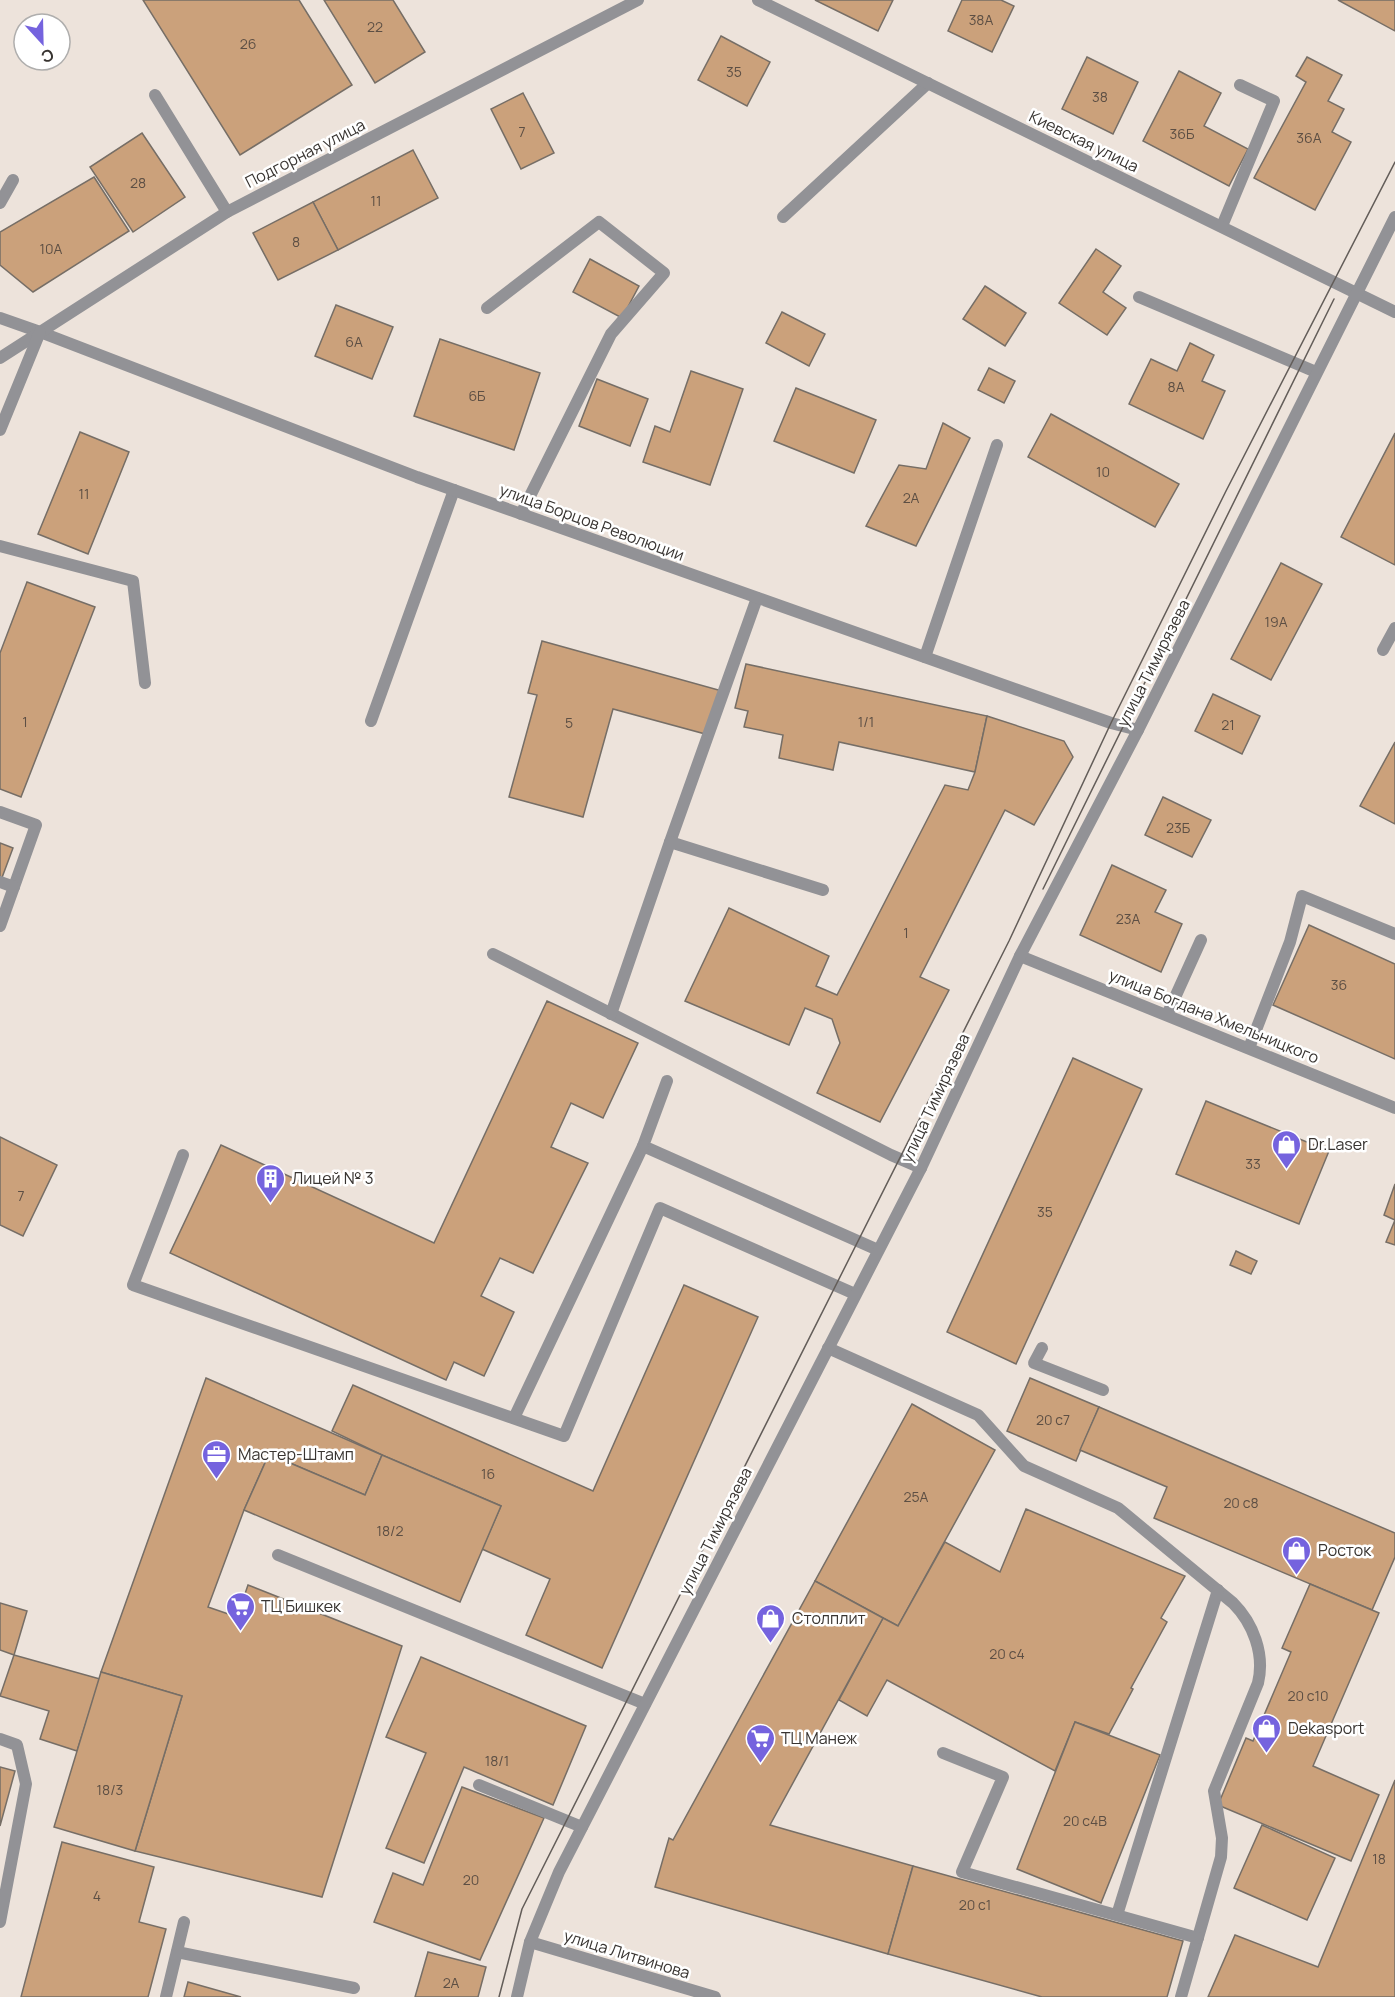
<svg xmlns="http://www.w3.org/2000/svg" width="1395" height="1997" viewBox="0 0 1395 1997" font-family="Manrope,sans-serif">
<style>
.building{fill:#cba17b;stroke:#766e66;stroke-width:1.5}
.lines{fill:none;stroke-linecap:round;stroke-linejoin:round}
.service{stroke:#929296;stroke-width:12}
.minor{stroke:#929296;stroke-width:12}
.tertiary{stroke:#929296;stroke-width:12}
.tram{stroke:#635d59;stroke-width:1.5}
.labels{text-anchor:middle;dominant-baseline:central;stroke-width:5;stroke-linejoin:round;paint-order:stroke}
.number-label{font-size:14px;fill:#5d4f44}
.street-label{font-size:16px;fill:#383431;stroke:#fff}
.poi-label{font-size:16px;fill:#383431;stroke:#fff;text-anchor:start}
</style>
<rect width="100%" height="100%" fill="#ede3db"/>
<g class="building">
<path d="M143 0H299L352 85 240 155Z"/>
<path d="M324 0H393L425 52 375 83Z"/>
<path d="M815 0H893L878 31Z"/>
<path d="M962 0H1001L1014 6 992 52 948 31Z"/>
<path d="M1338 0H1395V31Z"/>
<path d="M721 36 770 62 747 106 698 80Z"/>
<path d="M1087 57 1138 82 1113 134 1062 109Z"/>
<path d="M1307 57 1342 75 1328 101 1344 109 1332 132 1351 142 1315 210 1254 178 1306 82 1296 76Z"/>
<path d="M1179 71 1221 93 1204 126 1248 149 1229 186 1143 141Z"/>
<path d="M523 93 554 153 521 169 491 109Z"/>
<path d="M142 133 185 197 133 232 90 167Z"/>
<path d="M413 150 438 198 338 250 313 202Z"/>
<path d="M94 177 129 231 33 292 0 265V232Z"/>
<path d="M313 202 338 250 278 280 253 233Z"/>
<path d="M1096 249 1121 266 1103 292 1126 308 1107 335 1059 303Z"/>
<path d="M590 259 639 286 622 318 573 292Z"/>
<path d="M985 286 1026 313 1005 346 963 319Z"/>
<path d="M336 305 393 327 372 379 315 356Z"/>
<path d="M782 312 825 334 809 366 766 343Z"/>
<path d="M440 339 540 373 514 450 414 416Z"/>
<path d="M1190 343 1214 355 1202 381 1225 391 1203 439 1129 404 1151 359 1177 371Z"/>
<path d="M989 368 1015 381 1004 403 978 390Z"/>
<path d="M691 371 743 389 710 485 643 462 655 426 670 432Z"/>
<path d="M597 379 648 399 630 446 579 426Z"/>
<path d="M796 388 876 420 854 473 774 441Z"/>
<path d="M1051 414 1179 484 1155 527 1028 457Z"/>
<path d="M943 423 970 438 916 546 866 526 899 465 926 469Z"/>
<path d="M80 432 129 452 88 554 38 534Z"/>
<path d="M1395 433V565L1341 537Z"/>
<path d="M1281 563 1322 584 1271 680 1231 659Z"/>
<path d="M27 582 95 607 21 797 0 789V653Z"/>
<path d="M542 641 722 691 709 735 613 709 583 817 509 797 537 695 528 693Z"/>
<path d="M746 664 987 716 975 772 839 742 833 770 779 758 783 735 744 727 748 711 735 708Z"/>
<path d="M1213 694 1260 716 1242 754 1195 731Z"/>
<path d="M987 716 1064 741 1073 757 1034 825 1005 810 920 977 949 990 880 1122 817 1093 840 1043 832 1019 805 1008 789 1045 685 1001 729 908 829 956 816 986 837 995 945 785 968 790 975 772Z"/>
<path d="M1395 742V824L1360 806Z"/>
<path d="M1163 797 1211 820 1192 857 1145 835Z"/>
<path d="M0 843 13 848 0 883Z"/>
<path d="M1112 865 1166 890 1155 912 1182 924 1161 972 1080 935Z"/>
<path d="M1309 925 1395 964V1059L1273 1005Z"/>
<path d="M547 1001 638 1043 603 1118 571 1103 551 1147 588 1163 533 1273 500 1258 481 1296 514 1312 484 1376 454 1362 446 1380 170 1253 221 1145 434 1243Z"/>
<path d="M1073 1058 1142 1089 1016 1364 947 1332Z"/>
<path d="M1206 1101 1329 1151 1299 1224 1176 1174Z"/>
<path d="M0 1137 57 1165 23 1236 0 1225Z"/>
<path d="M1395 1184V1245L1386 1242 1395 1220 1384 1215Z"/>
<path d="M1236 1251 1257 1261 1251 1274 1230 1265Z"/>
<path d="M684 1285 758 1317 602 1668 526 1635 550 1579 482 1549 501 1506 382 1455 332 1431 353 1385 593 1491Z"/>
<path d="M206 1378 382 1455 365 1495 269 1454 244 1510 208 1607 237 1617 248 1585 402 1646 322 1897 135 1851 182 1696 101 1672Z"/>
<path d="M1030 1378 1099 1407 1076 1461 1007 1431Z"/>
<path d="M912 1404 995 1450 898 1626 815 1581Z"/>
<path d="M1099 1407 1395 1533V1557L1372 1610 1154 1518 1167 1487 1080 1450Z"/>
<path d="M269 1454 365 1495 382 1455 501 1506 460 1602 244 1510Z"/>
<path d="M1026 1509 1185 1576 1161 1618 1167 1622 1131 1688 1133 1689 1109 1734 1075 1722 1055 1771 887 1680 867 1716 839 1700 883 1618 898 1626 945 1542 1000 1572Z"/>
<path d="M815 1581 883 1618 770 1825 913 1866 888 1954 655 1887 669 1838 673 1840Z"/>
<path d="M1310 1584 1379 1613 1313 1766 1379 1795 1351 1861 1218 1805 1246 1738 1253 1741 1291 1652 1282 1648Z"/>
<path d="M0 1603 27 1611 14 1655 0 1650Z"/>
<path d="M14 1655 100 1679 77 1751 40 1739 49 1711 0 1696Z"/>
<path d="M421 1657 586 1726 553 1805 464 1767 424 1863 386 1848 426 1753 386 1737Z"/>
<path d="M101 1672 182 1696 135 1851 54 1827Z"/>
<path d="M1075 1722 1160 1755 1101 1903 1017 1869Z"/>
<path d="M0 1767 15 1771 0 1826Z"/>
<path d="M1395 1780V1997H1208L1235 1935 1318 1967Z"/>
<path d="M462 1787 544 1818 480 1960 374 1922 393 1873 423 1885Z"/>
<path d="M1262 1825 1335 1858 1307 1920 1234 1888Z"/>
<path d="M62 1842 154 1867 139 1922 166 1929 148 1997H21Z"/>
<path d="M913 1866 1183 1941 1167 1997H1042L888 1954Z"/>
<path d="M428 1952 486 1967 478 1997H415Z"/>
<path d="M188 1982 241 1997H184Z"/>
</g>
<g class="lines">
<g class="service">
<path d="M155 95 227 212"/>
<path d="M0 203 13 180"/>
<path d="M783 217 928 83"/>
<path d="M1222 226 1274 101 1240 85"/>
<path d="M1139 297 1316 372"/>
<path d="M487 308 599 222 664 273 611 334 521 514"/>
<path d="M0 318 40 332"/>
<path d="M0 546 133 581 145 683"/>
<path d="M1383 650 1395 628"/>
<path d="M925 657 997 445"/>
<path d="M371 721 454 490"/>
<path d="M0 812 36 825 0 926"/>
<path d="M670 842 757 598"/>
<path d="M0 882 14 887"/>
<path d="M493 954 891 1155 921 1168"/>
<path d="M611 1014 670 842 823 890"/>
<path d="M1167 1015 1201 940"/>
<path d="M1249 1048 1290 942 1302 896 1395 934"/>
<path d="M667 1081 643 1146 878 1250"/>
<path d="M183 1155 133 1285 564 1436 660 1208 855 1294"/>
<path d="M828 1348 978 1415 1024 1466 1118 1508 1233 1603C1253 1623 1265 1654 1258 1683L1214 1791 1222 1838 1221 1857 1181 1997"/>
<path d="M1042 1348 1034 1363 1103 1390"/>
<path d="M514 1418 643 1146"/>
<path d="M278 1555 645 1704"/>
<path d="M0 1739 17 1745 26 1784 0 1922"/>
<path d="M943 1753 1003 1777 962 1872 1198 1938"/>
<path d="M479 1785 582 1827"/>
<path d="M1117 1915 1218 1590"/>
<path d="M177 1952 354 1988"/>
<path d="M166 1997 184 1922"/>
</g>
<g class="minor">
<path d="M758 0 1395 312"/>
<path d="M40 332 417 477 1111 723 1138 730"/>
<path d="M1020 956 1395 1108"/>
</g>
<g class="tertiary">
<path d="M0 358 227 212 638 0"/>
<path d="M0 430 40 332"/>
<path d="M530 1942 715 1997"/>
<path d="M517 1997 530 1942 559 1872 921 1168 1020 956 1138 730 1395 217"/>
</g>
<g class="tram">
<path d="M1043 889 1334 299"/>
<path d="M499 1997 522 1909 1009 941 1111 723 1226 491 1395 162"/>
</g>
</g>
<defs>
<symbol id="shop-pin" viewBox="-11 -11 22 30"><path d="M0 17L-7.5 6A9.5 9.5 0 1 1 7.5 6Z" fill="#7563de" stroke="#fff"/><path d="M-5-2.5h2.3a2.7 3.5 0 0 1 5.4 0H5L5.5 6h-11ZM-1.5-2.5h3a1.5 2.3 0 0 0-3 0Z" fill="#fff"/></symbol>
<symbol id="building-pin" viewBox="-11 -11 22 30"><path d="M0 17L-7.5 6A9.5 9.5 0 1 1 7.5 6Z" fill="#7563de" stroke="#fff"/><path d="M-4-6H4V6H1V3H-1V6H-4ZM-2.5-4.3h1.7v1.8h-1.7ZM.8-4.3h1.7v1.8H.8ZM-2.5-1h1.7V.8h-1.7ZM.8-1h1.7V.8H.8Z" fill="#fff"/></symbol>
<symbol id="office-pin" viewBox="-11 -11 22 30"><path d="M0 17L-7.5 6A9.5 9.5 0 1 1 7.5 6Z" fill="#7563de" stroke="#fff"/><path d="M-6-3h4V-5.5h4V-3h4V5H-6ZM-1-4.5V-3h2v-1.5ZM-6 0V1H6V0Z" fill="#fff"/></symbol>
<symbol id="supermarket-pin" viewBox="-11 -11 22 30"><path d="M0 17L-7.5 6A9.5 9.5 0 1 1 7.5 6Z" fill="#7563de" stroke="#fff"/><path d="M-6-5.5h2.5l.6 2H6L4.5 2H-2.5L-4.4-4H-6ZM-1.5 3.2a1.3 1.3 0 1 0 .1 0ZM3 3.2a1.3 1.3 0 1 0 .1 0Z" fill="#fff"/></symbol>
</defs>
<g fill-rule="evenodd">
<use href="#shop-pin" x="1270" y="1128" width="33" height="45"/>
<use href="#building-pin" x="254" y="1162" width="33" height="45"/>
<use href="#office-pin" x="200" y="1438" width="33" height="45"/>
<use href="#shop-pin" x="1280" y="1534" width="33" height="45"/>
<use href="#supermarket-pin" x="224" y="1590" width="33" height="45"/>
<use href="#shop-pin" x="754" y="1602" width="33" height="45"/>
<use href="#shop-pin" x="1250" y="1712" width="33" height="45"/>
<use href="#supermarket-pin" x="744" y="1722" width="33" height="45"/>
</g>
<g class="labels">
<g class="number-label">
<text x="981" y="19">38А</text>
<text x="375" y="26">22</text>
<text x="248" y="43">26</text>
<text x="734" y="71">35</text>
<text x="1100" y="96">38</text>
<text x="522" y="131">7</text>
<text x="1182" y="133">36Б</text>
<text x="1309" y="137">36А</text>
<text x="138" y="182">28</text>
<text x="376" y="200">11</text>
<text x="296" y="241">8</text>
<text x="51" y="248">10А</text>
<text x="354" y="341">6А</text>
<text x="1176" y="386">8А</text>
<text x="477" y="395">6Б</text>
<text x="1103" y="471">10</text>
<text x="84" y="493">11</text>
<text x="911" y="497">2А</text>
<text x="1276" y="621">19А</text>
<text x="25" y="721">1</text>
<text x="866" y="721">1/1</text>
<text x="569" y="722">5</text>
<text x="1228" y="724">21</text>
<text x="1178" y="827">23Б</text>
<text x="1128" y="918">23А</text>
<text x="906" y="932">1</text>
<text x="1339" y="984">36</text>
<text x="1253" y="1163">33</text>
<text x="21" y="1195">7</text>
<text x="1045" y="1211">35</text>
<text x="1053" y="1419">20 с7</text>
<text x="488" y="1473">16</text>
<text x="916" y="1496">25А</text>
<text x="1241" y="1502">20 с8</text>
<text x="390" y="1530">18/2</text>
<text x="1007" y="1653">20 с4</text>
<text x="1308" y="1695">20 с10</text>
<text x="497" y="1760">18/1</text>
<text x="110" y="1789">18/3</text>
<text x="1085" y="1820">20 с4В</text>
<text x="1379" y="1858">18</text>
<text x="471" y="1879">20</text>
<text x="97" y="1895">4</text>
<text x="975" y="1904">20 с1</text>
<text x="451" y="1982">2А</text>
</g>
<g class="street-label">
<text transform="translate(1084 141) rotate(26)">Киевская улица</text>
<text transform="translate(305 153) rotate(-27)">Подгорная улица</text>
<text transform="translate(592 522) rotate(20)">улица Борцов Революции</text>
<text transform="translate(1153 663) rotate(-63)">улица Тимирязева</text>
<text transform="translate(1214 1016) rotate(22)">улица Богдана Хмельницкого</text>
<text transform="translate(935 1098) rotate(-65)">улица Тимирязева</text>
<text transform="translate(715 1531) rotate(-63)">улица Тимирязева</text>
<text transform="translate(627 1954) rotate(17)">улица Литвинова</text>
</g>
<g class="poi-label">
<text x="1308" y="1144">Dr.Laser</text>
<text x="292" y="1178">Лицей № 3</text>
<text x="238" y="1454">Мастер-Штамп</text>
<text x="1318" y="1550">Росток</text>
<text x="261" y="1606">ТЦ Бишкек</text>
<text x="792" y="1618">Столплит</text>
<text x="1288" y="1728">Dekasport</text>
<text x="781" y="1738">ТЦ Манеж</text>
</g>
</g>
<g transform="translate(42 42) rotate(158)"><circle r="28" fill="#ffffff" stroke="#afaead" stroke-width="1.5"/>
<path d="M0-4.5L10 22L0 15L-10 22Z" fill="#7563de"/>
<text y="-9" font-size="16" font-weight="bold" text-anchor="middle" fill="#383431">С</text>
</g>
</svg>
